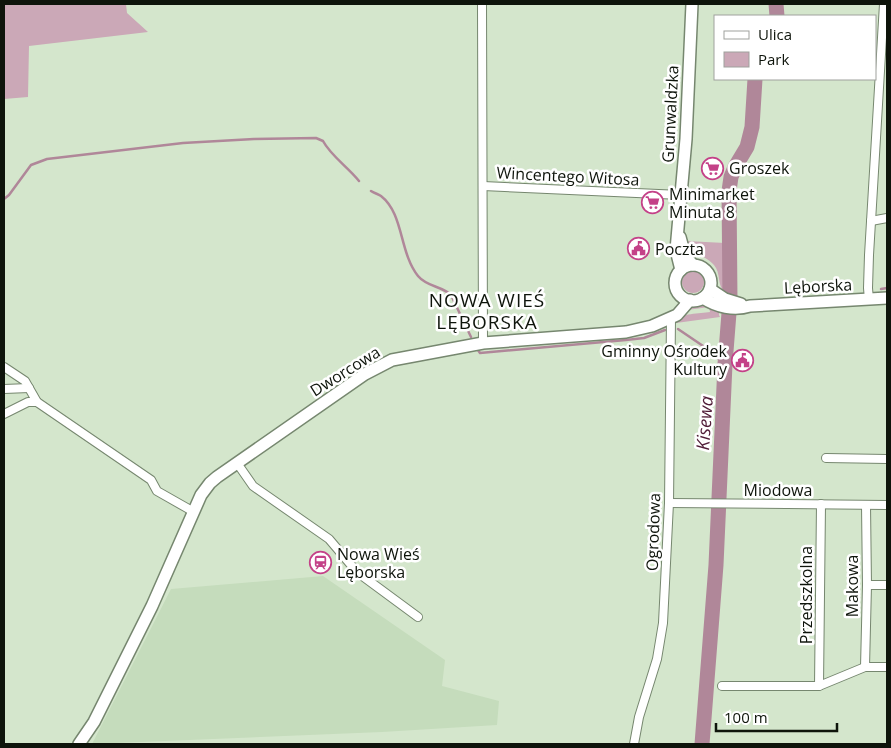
<svg xmlns="http://www.w3.org/2000/svg" width="891" height="748" viewBox="0 0 891 748" font-family="'Open Sans',sans-serif">
<style>
.built{fill:#c5dcbc}
.green{fill:#cba8b7}
.lines{fill:none;stroke-linecap:round;stroke-linejoin:round}
.stream{stroke:#b08799;stroke-width:2.5}
.river{stroke:#b08799;stroke-width:15}
.street-casing{stroke:#76876f;stroke-width:10}
.secondary-casing{stroke:#76876f;stroke-width:14}
.street{stroke:#fff;stroke-width:8}
.secondary{stroke:#fff;stroke-width:11}
.labels{text-anchor:middle;dominant-baseline:central;stroke-width:5;stroke-linejoin:round;paint-order:stroke}
.street-label{font-size:16px;fill:#0e140b;stroke:#fff}
.poi-label{font-size:16px;fill:#0e140b;stroke:#fff;text-anchor:start}
.water-label{font-size:18px;font-style:italic;fill:#501c37;stroke:#fff}
.quarter-label{font-size:19px;letter-spacing:1px;fill:#0e140b;stroke:#fff}
</style>
<rect width="100%" height="100%" fill="#d4e6cc"/>
<path class="built" d="M323 576 445 660 442 686 499 701 497 725 382 732 92 744 171 589Z"/>
<g class="green">
<path d="M4 4H126L127 13 148 32 29 46 28 97 4 99Z"/>
<path d="M686 241 725 243 724 291C717 285 721 273 714 265 704 254 693 256 686 241Z"/>
<circle cx="693" cy="282" r="11"/>
<path d="M704 304 719 309V315L720 317 676 323C680 312 700 314 710 312L709 307 687 310 694 306Z"/>
</g>
<g class="lines">
<g class="stream">
<path d="M371 191C374 193 378 194 381 196 404 214 399 252 418 276 427 287 442 286 451 295L471 337"/>
<path d="M4 199 9 195 31 165 47 159 183 143 254 139 316 138 323 141C331 156 348 167 359 181"/>
<path d="M881 289 887 288"/>
<path d="M678 329 709 350 725 364"/>
<path d="M478 350 480 353 626 340 644 338 665 330"/>
</g>
<g class="river">
<path d="M776 4 777 16"/>
<path d="M702 744 716 565 725 364 730 300 729 191 731 177 735 167 747 147 752 127 755 79"/>
</g>
<defs>
<g id="street">
<path d="M482 4 483 343"/>
<path d="M483 186 681 195"/>
<path d="M871 221 887 218"/>
<path d="M869 300 868 288 869 255 884 4"/>
<path d="M4 367 25 381 37 402"/>
<path d="M4 389 29 388"/>
<path d="M4 414 28 402H37L151 480 157 491 194 512"/>
<path d="M826 458 887 459"/>
<path d="M237 463 253 486 329 539 357 572 418 617"/>
<path d="M669 503 887 505"/>
<path d="M866 505 867 585 865 667H887"/>
<path d="M867 585H887"/>
<path d="M722 686H819L865 667"/>
<path d="M819 686 821 504"/>
<path d="M634 744 639 717 657 659 663 623 669 503 671 318"/>
</g>
<g id="secondary">
<path d="M680 237 685 256 693 265"/>
<circle cx="693" cy="283" r="18"/>
<path d="M681 270 676 250 686 139 692 4"/>
<path d="M710 289 725 299 741 304"/>
<path d="M703 298C717 307 734 311 750 306L887 298"/>
<path d="M79 744 94 722 152 606 201 495 210 483 217 477 365 374 392 360 483 343 626 332 652 326 677 315 690 300"/>
</g>
</defs>
<use href="#street" class="street-casing"/>
<use href="#secondary" class="secondary-casing"/>
<use href="#street" class="street"/>
<use href="#secondary" class="secondary"/>
</g>
<defs>
<symbol id="supermarket-ring" viewBox="-11 -11 22 22"><circle r="9.5" fill="#fff" stroke="#c44188" stroke-width="1.5"/><path d="M-6-5.5h2.5l.6 2H6L4.5 2H-2.5L-4.4-4H-6ZM-1.5 3.2a1.3 1.3 0 1 0 .1 0ZM3 3.2a1.3 1.3 0 1 0 .1 0Z" fill="#c44188"/></symbol>
<symbol id="civic-ring" viewBox="-11 -11 22 22"><circle r="9.5" fill="#fff" stroke="#c44188" stroke-width="1.5"/><path d="M-.6-6.5H3V-4.5H.6V-3L4-1V1h2V6H-6V1h2V-1L-.6-3ZM-1.2 2.5V6h2.4V2.5Z" fill="#c44188"/></symbol>
<symbol id="station-ring" viewBox="-11 -11 22 22"><circle r="9.5" fill="#fff" stroke="#c44188" stroke-width="1.5"/><path d="M-3-6H3Q5-6 5-4V2Q5 4 3 4L4.5 6H3L1.5 4h-3L-3 6H-4.5L-3 4Q-5 4-5 2V-4Q-5-6-3-6ZM-3.5-4v3h7v-3ZM-3.5 1v1.5H-2V1ZM2 1v1.5H3.5V1Z" fill="#c44188"/></symbol>
</defs>
<g fill-rule="evenodd">
<use href="#supermarket-ring" x="700" y="156" width="25" height="25"/>
<use href="#supermarket-ring" x="640" y="190" width="25" height="25"/>
<use href="#civic-ring" x="626" y="236" width="25" height="25"/>
<use href="#civic-ring" x="730" y="348" width="25" height="25"/>
<use href="#station-ring" x="308" y="550" width="25" height="25"/>
</g>
<g class="labels">
<g class="street-label">
<text transform="translate(670 114) rotate(-87)">Grunwaldzka</text>
<text transform="translate(568 176) rotate(3)">Wincentego Witosa</text>
<text transform="translate(818 286) rotate(-3)">Lęborska</text>
<text transform="translate(345 371) rotate(-32)">Dworcowa</text>
<text x="778" y="490">Miodowa</text>
<text transform="translate(653 532) rotate(-88)">Ogrodowa</text>
<text transform="translate(852 586) rotate(-90)">Makowa</text>
<text transform="translate(806 595) rotate(-90)">Przedszkolna</text>
</g>
<g class="poi-label">
<text x="729" y="168">Groszek</text>
<text x="669" y="194">Minimarket<tspan x="669" dy="18">Minuta 8</tspan></text>
<text x="655" y="249">Poczta</text>
<text x="727" y="351" text-anchor="end">Gminny Ośrodek<tspan x="727" dy="18">Kultury</tspan></text>
<text x="337" y="554">Nowa Wieś<tspan x="337" dy="18">Lęborska</tspan></text>
</g>
<g class="water-label">
<text transform="translate(704 423) rotate(-86)">Kisewa</text>
</g>
<g class="quarter-label">
<text x="487" y="300">NOWA WIEŚ<tspan x="487" dy="22">LĘBORSKA</tspan></text>
</g>
</g>
<rect width="891" height="748" fill="none" stroke="#0e140b" stroke-width="10"/>
<rect x="714" y="15" width="162" height="65" fill="#ffffff" stroke="#9fa19d"/>
<rect x="724" y="31" width="25" height="8" fill="#ffffff" stroke="#9fa19d"/>
<text x="758" y="40" font-size="15" fill="#0e140b">Ulica</text>
<rect x="724" y="52" width="25" height="15" fill="#cba8b7" stroke="#9fa19d"/>
<text x="758" y="65" font-size="15" fill="#0e140b">Park</text>
<path d="M716 723v8h121v-8" fill="none" stroke="#0e140b" stroke-width="2.5"/>
<text x="724" y="723" font-size="15" fill="#0e140b" stroke="#ffffff" stroke-width="4" paint-order="stroke">100 m</text>
</svg>
